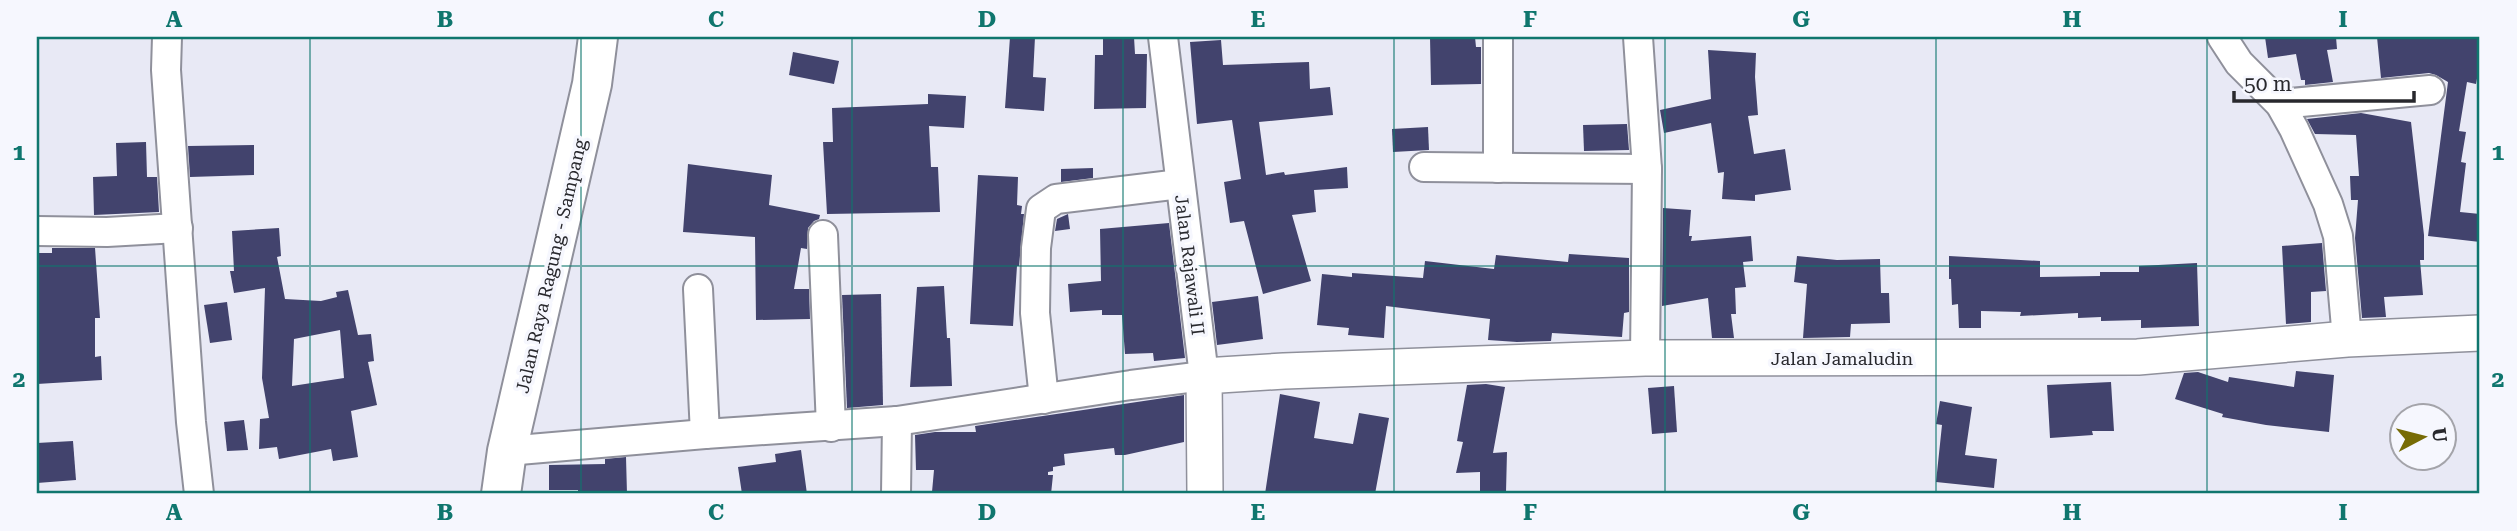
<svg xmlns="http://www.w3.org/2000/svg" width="2517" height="531" viewBox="0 0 2517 531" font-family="'Roboto Serif',serif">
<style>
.building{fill:#42436d;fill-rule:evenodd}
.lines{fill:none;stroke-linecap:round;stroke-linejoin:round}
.minor-casing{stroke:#8f909b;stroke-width:32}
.tertiary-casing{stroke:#8f909b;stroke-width:38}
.primary-casing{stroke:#8f909b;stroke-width:42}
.minor{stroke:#fff;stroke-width:28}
.tertiary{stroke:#fff;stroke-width:35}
.primary{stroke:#fff;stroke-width:38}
.grid{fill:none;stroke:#0f766e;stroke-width:2;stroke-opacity:0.55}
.labels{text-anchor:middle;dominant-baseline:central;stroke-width:7;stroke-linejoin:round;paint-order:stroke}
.street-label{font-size:18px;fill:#28282d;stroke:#f6f7fe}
.neatline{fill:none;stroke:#0f766e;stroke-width:2.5}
.grid-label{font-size:23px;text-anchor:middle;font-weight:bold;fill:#0f766e}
</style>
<rect width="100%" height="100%" fill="#e8e9f5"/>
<g class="building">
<path d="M1010 37H1035L1033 77 1046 78 1044 111 1005 108Z"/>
<path d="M1103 37H1134L1135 54H1147L1146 108 1094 109 1095 55H1103Z"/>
<path d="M1430 37H1475L1476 47H1481V84L1431 85Z"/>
<path d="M2265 37H2336L2337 49 2327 50 2333 82 2305 85V80H2301L2296 54 2268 58Z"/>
<path d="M2377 37H2480V62L2476 84 2467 82 2459 131 2466 132 2461 162 2466 163 2460 212 2480 214V242L2428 236 2448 82 2436 75 2429 73 2381 78Z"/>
<path d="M1221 40 1223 65 1309 62 1310 89 1330 87 1333 115 1259 122 1266 175 1284 172 1285 175 1347 167 1348 188 1314 190 1316 212 1292 215 1311 281 1263 294 1244 221 1230 223 1224 182 1241 179 1232 120 1197 124 1190 42Z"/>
<path d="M1708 50 1756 53 1755 77 1758 115 1748 116 1754 154 1785 149 1791 190 1755 195V201L1722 199 1724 172 1718 173 1711 123 1664 133 1660 110 1711 99Z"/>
<path d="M793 52 839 61 834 84 789 75Z"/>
<path d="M928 94 966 96 964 128 929 126 931 167H938L940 212 827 214 823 142H833L832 108 928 104Z"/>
<path d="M2361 113 2411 122 2424 235V260H2420L2423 295 2384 297 2386 317 2362 318 2355 238 2358 200H2351L2350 176H2359L2356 135 2315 134 2307 119Z"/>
<path d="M1627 124 1629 150 1584 151 1583 125Z"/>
<path d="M1428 127 1429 150 1393 152 1392 129Z"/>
<path d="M146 142 147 177H157L159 212 94 215 93 177 117 176 116 143Z"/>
<path d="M254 145V175L190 177 188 146Z"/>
<path d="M688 164 772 175 769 205 820 215 819 219 814 221 808 228 807 249 801 248 794 289H809L810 319 756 320 755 237 683 232Z"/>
<path d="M1093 168V178L1061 182V169Z"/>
<path d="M978 175 1018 177 1017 205 1022 206 1021 214H1024L1019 266H1017L1013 326 970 324Z"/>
<path d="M1663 208 1691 210 1689 236H1692L1691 241 1751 236 1753 261 1743 262 1746 287 1735 288 1736 314H1731L1734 338H1712L1708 298 1662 306Z"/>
<path d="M1068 214 1070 229 1055 231 1057 219Z"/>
<path d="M1169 223 1185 358 1154 361 1153 353 1125 354 1122 315H1102V310L1070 312 1068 284 1101 281 1100 229Z"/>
<path d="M279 228 281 256 277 257 285 299 321 301 337 297 336 292 348 290 358 335 371 334 374 361 368 362 377 405 351 411 358 457 333 461 331 449 279 459 277 447 259 449 260 419 269 418 262 378 265 288 234 293 230 271H234L232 231ZM340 330 344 378 292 386 294 339Z"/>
<path d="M2322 243 2326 291 2311 292V322L2286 324 2282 246Z"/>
<path d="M52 248H95L100 318H95V357L101 356 102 380 37 384V253H52Z"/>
<path d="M1569 254 1629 258V312L1624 313 1622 337 1552 333 1551 341 1517 342 1488 340 1490 319 1386 306 1384 338 1348 335 1349 328 1317 325 1322 274 1352 277V273L1423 278 1425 261 1494 269 1496 255 1568 262Z"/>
<path d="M1797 256 1837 260 1880 259 1881 293H1889L1890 323 1851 324 1850 337 1803 338 1807 284 1794 282Z"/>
<path d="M1949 256 2040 261V277L2100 276V272H2139V266L2197 263 2199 326 2141 328V320L2101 321V317L2078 318V313L2020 316 2021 312 1981 311V328H1959L1958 304 1952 305 1951 279H1949Z"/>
<path d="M944 286 947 338H950L952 386 910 387 917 287Z"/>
<path d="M881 294 883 405 847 408 842 295Z"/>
<path d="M1258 296 1263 339 1217 345 1212 302Z"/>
<path d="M227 302 232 340 210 343 204 305Z"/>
<path d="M2296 371 2334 375 2329 432 2266 425 2222 417 2223 414 2175 399 2184 373 2198 372 2228 382 2229 377 2294 387Z"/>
<path d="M2111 382 2114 431H2092L2093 435 2050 438 2047 385Z"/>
<path d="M1486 384 1505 387 1493 453 1507 452 1506 492 1480 491V472L1456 473 1463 442 1457 441 1467 385Z"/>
<path d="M1674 386 1677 432 1652 434 1648 388Z"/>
<path d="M1280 394 1320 402 1314 438 1353 444 1359 413 1389 418 1375 494H1265Z"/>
<path d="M1184 395V442L1125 455H1115L1114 448 1064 454 1065 465 1053 467V471L1048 472V475H1053L1051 494 932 492 934 470H916L915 435 935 432H976L975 426Z"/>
<path d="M1940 401 1972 407 1965 455 1997 459 1994 488 1936 482 1942 425 1936 424Z"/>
<path d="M244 420 248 450 227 451 224 422Z"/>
<path d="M73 441 76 480 37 483V443Z"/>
<path d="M801 450 807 494H742L738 467 776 462 775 454Z"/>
<path d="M626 457 627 494 578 493V490H549V465L605 464V459Z"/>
</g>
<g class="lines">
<defs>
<g id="minor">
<path d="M167 37 166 70 191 422 199 494"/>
<path d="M1498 37V168"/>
<path d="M1638 37 1647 169 1645 358"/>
<path d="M2222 37 2239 63 2280 104 2294 129 2328 204 2338 236 2347 339"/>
<path d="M2280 104 2430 90"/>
<path d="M1424 167 1647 169"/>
<path d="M37 231 107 232 178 228"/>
<path d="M823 235 831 427"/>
<path d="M698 289 705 434"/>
<path d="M1044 399 1035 313 1036 248 1041 209 1056 199 1180 184"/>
<path d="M507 451 705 434 897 421 1131 385 1204 376 1163 37"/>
<path d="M896 494 897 421"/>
</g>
<path id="tertiary" d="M1205 494 1204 376 1284 371 1645 358 2138 357 2347 339 2480 333"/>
<path id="primary" d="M501 494 507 451 592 84 598 37"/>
</defs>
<use href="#minor" class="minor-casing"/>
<use href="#tertiary" class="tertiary-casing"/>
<use href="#primary" class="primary-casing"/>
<use href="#minor" class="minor"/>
<use href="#tertiary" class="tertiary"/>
<use href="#primary" class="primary"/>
</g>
<path class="grid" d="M310 37V494M581 37V494M852 37V494M1123 37V494M1394 37V494M1665 37V494M1936 37V494M2207 37V494M37 266H2480"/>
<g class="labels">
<g class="street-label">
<text transform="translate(1190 265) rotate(83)">Jalan Rajawali II</text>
<text transform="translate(551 266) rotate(-77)">Jalan Raya Ragung - Sampang</text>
<text x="1842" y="358">Jalan Jamaludin</text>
</g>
</g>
<rect width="2517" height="531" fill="none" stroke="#f6f7fe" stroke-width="77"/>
<g transform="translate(2423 437) rotate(83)"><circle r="33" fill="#f6f7fe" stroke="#a4a4aa" stroke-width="2"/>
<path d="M0-5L12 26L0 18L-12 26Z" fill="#776b05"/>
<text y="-10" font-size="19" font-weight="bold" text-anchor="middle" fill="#28282d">U</text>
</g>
<path d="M2234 91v10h180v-10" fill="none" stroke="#28282d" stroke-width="3.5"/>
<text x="2244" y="91" font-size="21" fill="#28282d" stroke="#f6f7fe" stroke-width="5" paint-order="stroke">50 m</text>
<rect x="38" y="38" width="2440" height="454" class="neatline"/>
<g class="grid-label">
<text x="174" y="27">A</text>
<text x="445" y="27">B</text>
<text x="716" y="27">C</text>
<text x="987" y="27">D</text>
<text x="1258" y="27">E</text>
<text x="1530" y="27">F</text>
<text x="1801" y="27">G</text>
<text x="2072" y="27">H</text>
<text x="2343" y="27">I</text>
<text x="19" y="160">1</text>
<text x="2498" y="160">1</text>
<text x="19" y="387">2</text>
<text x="2498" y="387">2</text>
<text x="174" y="520">A</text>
<text x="445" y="520">B</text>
<text x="716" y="520">C</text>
<text x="987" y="520">D</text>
<text x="1258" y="520">E</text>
<text x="1530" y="520">F</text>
<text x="1801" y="520">G</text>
<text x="2072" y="520">H</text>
<text x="2343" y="520">I</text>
</g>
</svg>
